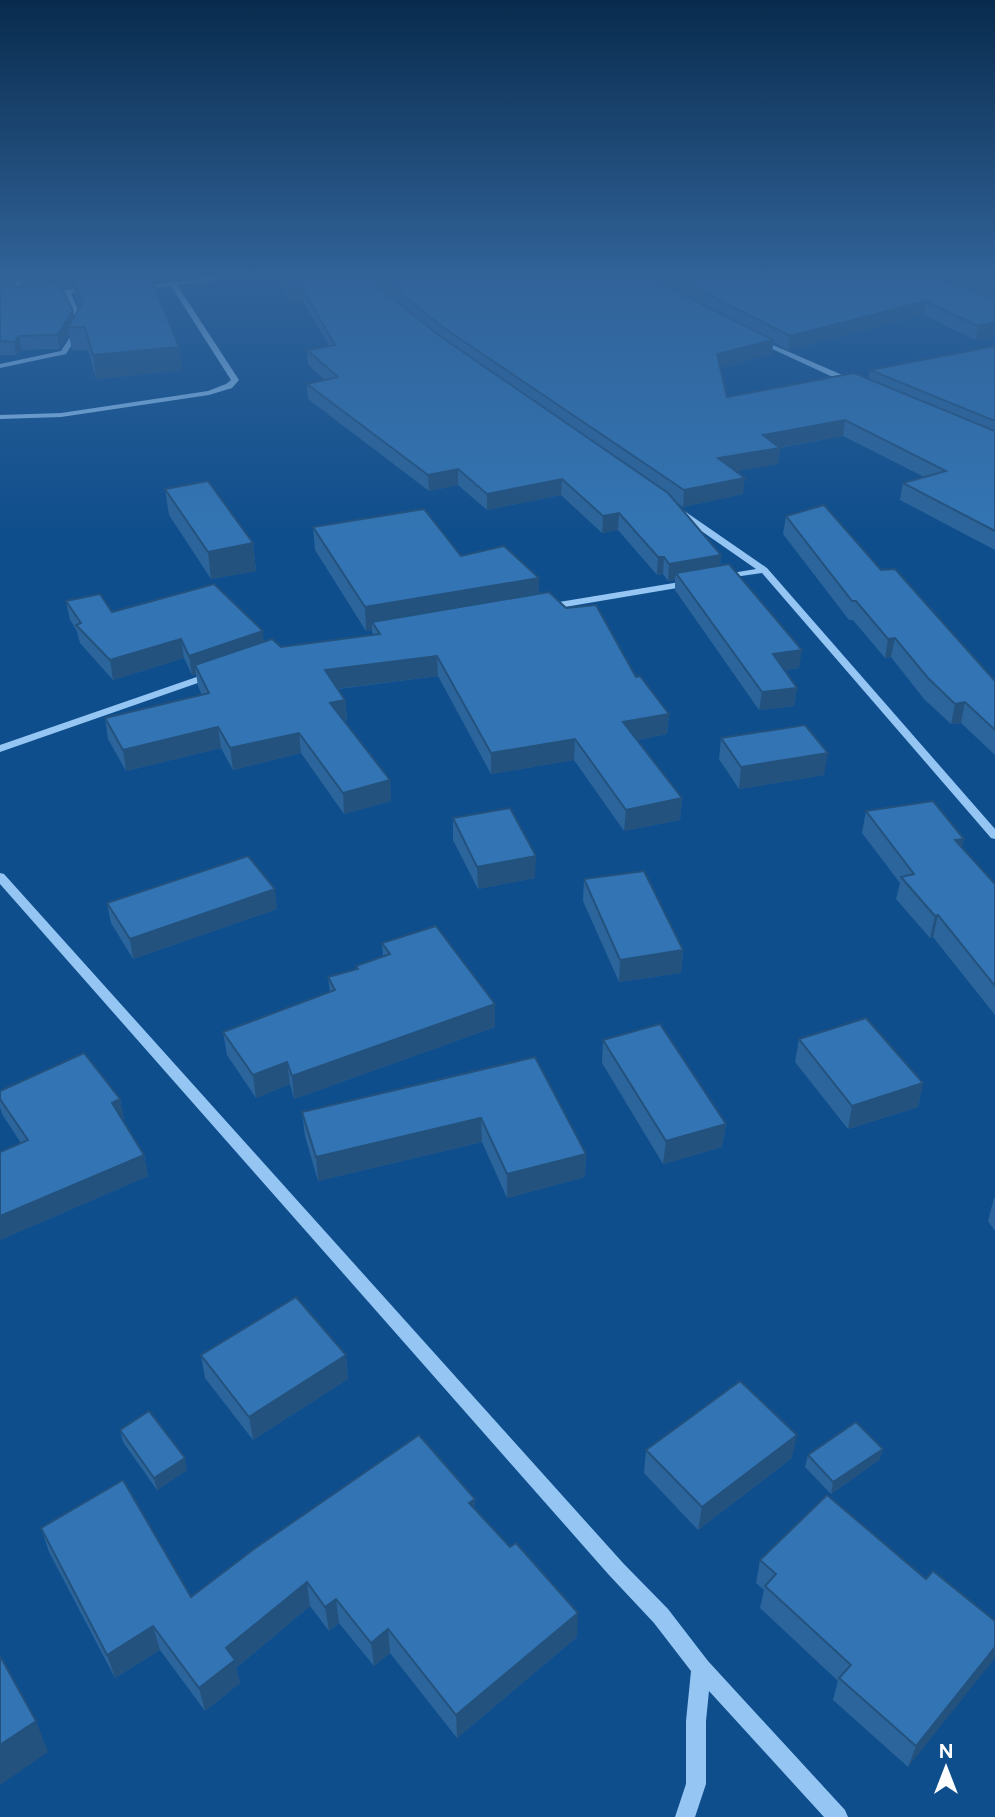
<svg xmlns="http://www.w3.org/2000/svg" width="995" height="1817" viewBox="0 0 995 1817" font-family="Figtree,sans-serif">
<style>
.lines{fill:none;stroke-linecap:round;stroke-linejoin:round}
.minor{fill:#95c6f3;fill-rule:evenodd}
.wall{fill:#2c659b;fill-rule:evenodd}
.shaded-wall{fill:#24527e}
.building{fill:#3375b4;stroke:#24527e;stroke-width:2}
</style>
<rect width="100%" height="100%" fill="#0f4e8c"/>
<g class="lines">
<g class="minor">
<path d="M17 278H23L18 296 15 298 12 296Z"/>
<path d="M211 278H232L177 285 239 380 232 388 209 395 61 417 0 419V415L61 413 208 391 226 384 231 380 171 286 140 289 137 287Z"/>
<path d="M90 288 92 291 71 293 84 325 66 354 0 368V364L61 351 78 325 65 294 49 295 46 293 49 291Z"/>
<path d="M759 339 854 380 855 382 848 384 757 342 756 341Z"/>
<path d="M674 508H680L767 568 995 829V839L991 838 762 573 720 579V575L756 569 674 512Z"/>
<path d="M692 580 695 581V585L547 610 542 607 547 604Z"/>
<path d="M211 672 215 673V677L0 752V745Z"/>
<path d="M0 873 4 874 623 1563 668 1609 708 1661 845 1810 848 1817H824L709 1691 706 1721V1784L695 1817H675L686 1784V1721L691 1671 654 1623 609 1575 0 884Z"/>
</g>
</g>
<g class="wall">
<path d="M0 278H15L12 287 22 286 20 278H183L152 281 182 370 96 379 88 350H72L69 334 59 349 22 350 16 355H0ZM73 287 75 295 80 307 74 317 73 311 62 288Z"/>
<path d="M281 278H374L383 290 389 295 377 278H995V336L975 340 924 315 788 350 773 342 772 354 720 368 727 397 868 379 870 370 995 346V550L900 500 903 483 924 477 843 436 780 448 778 464 736 471 743 494 683 507 675 501 721 555 720 566 799 668 785 670 797 688 794 706 759 710 675 590V580L668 581 663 574 657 575 618 530 602 533 561 495 487 510 458 485 429 491 308 399 307 384 325 380 308 365 307 350 329 346 303 301 290 302Z"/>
<path d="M165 489 253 543 256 571 211 579 169 515Z"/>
<path d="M786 516 881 570 995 681V755L961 723 951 724 924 699 891 657 885 658 853 620H849L783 534Z"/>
<path d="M313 527 461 556 539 578V594L636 677 669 714 667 734 637 740 682 798 680 820 624 831 574 760 491 774 438 676 338 689 345 700 347 720 344 721 390 780 391 801 344 814 301 753 233 770 221 748 126 771 108 739 105 718 202 695 198 686 196 674 192 675 184 658 113 680 80 643 77 631 70 620 66 601 264 642 281 647 373 635 372 630 366 631 315 550Z"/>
<path d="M721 738 824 775 739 789 719 759Z"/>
<path d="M866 811 964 839 962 847 995 884V1015L933 937 930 938 896 899 900 883 862 833Z"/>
<path d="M453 818 535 878 478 889 453 840Z"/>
<path d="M584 879 683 950 681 973 619 982 583 901Z"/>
<path d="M107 903 277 909 133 959 111 923Z"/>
<path d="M382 943 495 1004V1027L294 1099 290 1084 256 1098 227 1055 223 1032 330 992 328 977 356 969V966L383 957Z"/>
<path d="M799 1039 923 1083 918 1107 848 1129 795 1062Z"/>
<path d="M603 1040 726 1124 722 1147 663 1164 602 1063Z"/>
<path d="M535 1057 586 1154 585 1177 507 1198 482 1142 318 1181 305 1136 302 1112Z"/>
<path d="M0 1091 120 1099 124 1120 123 1121 144 1155 148 1176 0 1240V1152L21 1143 2 1114 0 1107Z"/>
<path d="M994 1198H995V1231L988 1221Z"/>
<path d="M201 1355H346L348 1379 253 1440 205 1378Z"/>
<path d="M120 1430 187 1470 157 1490 123 1442Z"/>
<path d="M883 1449 879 1460 831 1494 805 1467 808 1455Z"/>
<path d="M646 1450 792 1458 698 1530 644 1473Z"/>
<path d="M475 1509 577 1637 457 1738 390 1653 374 1666 339 1623 329 1631 310 1606 236 1668 240 1683 205 1711 160 1650 115 1678 49 1552 41 1528 191 1597Z"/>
<path d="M760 1560 926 1579 995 1621 908 1767 833 1700 838 1681 760 1608 764 1590 756 1583Z"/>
</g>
<g class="shaded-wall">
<path d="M8 278H15L10 292 0 293V280Z"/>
<path d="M20 278H72L73 287 22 291Z"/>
<path d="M73 278H183L77 287Z"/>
<path d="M302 288 303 301 290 302 289 289Z"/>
<path d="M926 301 924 315 788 350 790 336Z"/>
<path d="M73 311 75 325 68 327 69 334 59 349 57 335Z"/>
<path d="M995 322V336L975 340 978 326Z"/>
<path d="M19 336 22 350 16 355 14 342Z"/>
<path d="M773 340 772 354 716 369 717 354Z"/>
<path d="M179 347 182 370 96 379 93 355Z"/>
<path d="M845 420 843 436 761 451 763 435Z"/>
<path d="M780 448 778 464 717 475 718 458Z"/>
<path d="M458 469V485L429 491 428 475Z"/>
<path d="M745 478 743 494 683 507 684 490Z"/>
<path d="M562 479 561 495 487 510V494Z"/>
<path d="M619 513 618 530 602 533 603 516Z"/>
<path d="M253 543 256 571 211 579 208 552Z"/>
<path d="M721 555 719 572 676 573 675 580 668 581 669 564Z"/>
<path d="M658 557H664L663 574 657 575Z"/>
<path d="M539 578V602L372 622V630L366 631 365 607Z"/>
<path d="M263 631 265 650 195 665 196 674 192 675 189 656Z"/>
<path d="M895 638 891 657 885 658 888 639Z"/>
<path d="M181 639 184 658 113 680 110 660Z"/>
<path d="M802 650 799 668 771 672 773 654Z"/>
<path d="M437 656 438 676 326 690 325 670Z"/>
<path d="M797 688 794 706 759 710 762 692Z"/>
<path d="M345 700 347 720 332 724 330 703Z"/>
<path d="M965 702 961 723 951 724 955 704Z"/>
<path d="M669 714 667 734 622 743 623 722Z"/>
<path d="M218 727 221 748 126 771 123 750Z"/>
<path d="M299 733 301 753 233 770 230 748Z"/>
<path d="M575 739 574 760 491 774V753Z"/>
<path d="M828 753 824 775 739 789 741 767Z"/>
<path d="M390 780 391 801 344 814 343 793Z"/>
<path d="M682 798 680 820 624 831 626 810Z"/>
<path d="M964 839 959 860 955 840Z"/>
<path d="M536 856 535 878 478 889 477 867Z"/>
<path d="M275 889 277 909 133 959 130 939Z"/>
<path d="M938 915 933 937 930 938 935 916Z"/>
<path d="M683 950 681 973 619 982 620 960Z"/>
<path d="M495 1004V1027L294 1099 292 1076Z"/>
<path d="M287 1062 290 1084 256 1098 253 1075Z"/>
<path d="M923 1083 918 1107 848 1129 852 1106Z"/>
<path d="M120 1099 124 1120 116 1124 112 1103Z"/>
<path d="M481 1118 482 1142 318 1181 316 1157Z"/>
<path d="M726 1124 722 1147 663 1164 666 1141Z"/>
<path d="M586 1154 585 1177 507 1198V1174Z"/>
<path d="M144 1155 148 1176 0 1240V1216Z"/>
<path d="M346 1355 348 1379 253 1440 249 1417Z"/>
<path d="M797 1435 792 1458 698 1530 702 1507Z"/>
<path d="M883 1449 879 1460 831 1494 833 1482Z"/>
<path d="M185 1458 187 1470 157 1490 154 1478Z"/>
<path d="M475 1499V1524L469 1503Z"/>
<path d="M307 1582 310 1606 236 1668 240 1683 205 1711 199 1688 226 1648Z"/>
<path d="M336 1599 339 1623 329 1631 325 1607Z"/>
<path d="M578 1613 577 1637 457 1738 456 1715Z"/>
<path d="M153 1626 160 1650 115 1678 107 1655Z"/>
<path d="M388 1629 390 1653 374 1666 371 1643Z"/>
<path d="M995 1647V1658L908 1767 916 1746Z"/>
<path d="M36 1721 48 1752 0 1785V1745Z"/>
</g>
<g class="building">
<path d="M73 278H151L179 347 93 355 85 327H68L83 302Z"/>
<path d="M285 278H374L383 290 437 334 668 493 721 555 669 564 664 557H658L619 513 603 516 562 479 487 494 458 469 428 475 307 384 338 377 307 350 335 345 302 288 289 289Z"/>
<path d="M386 278H654L678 292 773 340 717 354 727 397 854 373 995 431V531L903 483 946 471 845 420 763 435 780 448 718 458 745 478 684 490 444 328 390 285Z"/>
<path d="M675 278H940L995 299V322L978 326 926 301 790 336Z"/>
<path d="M963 278H995V289Z"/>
<path d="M60 284 73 311 57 335 19 336 14 342 0 341V288Z"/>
<path d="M995 346V421L870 370Z"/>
<path d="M208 481 253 543 208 552 165 489Z"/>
<path d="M824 505 881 570 895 569 995 681V730L965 702 955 704 928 678 895 638 888 639 856 601H852L786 516Z"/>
<path d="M424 509 461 556 504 546 539 578 365 607 313 527Z"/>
<path d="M729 564 802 650 773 654 797 688 762 692 676 573Z"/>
<path d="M214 584 263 631 189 656 181 639 110 660 76 625 81 623 66 601 100 594 112 612Z"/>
<path d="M549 592 566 608 596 605 636 677 640 676 669 714 623 722 682 798 626 810 575 739 491 753 437 656 325 670 345 700 330 703 390 780 343 793 299 733 230 748 218 727 123 750 105 718 209 693 195 665 272 639 281 647 380 634 372 622Z"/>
<path d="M805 725 828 753 741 767 721 738Z"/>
<path d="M933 801 964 839 955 840 995 884V986L938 915 935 916 901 877 914 874 866 811Z"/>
<path d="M510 808 536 856 477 867 453 818Z"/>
<path d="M248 856 275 889 130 939 107 903Z"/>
<path d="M644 871 683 950 620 960 584 879Z"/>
<path d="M436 926 495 1004 292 1076 287 1062 253 1075 223 1032 335 990 328 977 358 969 356 966 390 954 382 943Z"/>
<path d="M866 1018 923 1083 852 1106 799 1039Z"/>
<path d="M660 1024 726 1124 666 1141 603 1040Z"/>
<path d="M84 1053 120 1099 112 1103 144 1155 0 1216V1152L28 1140 0 1099V1091Z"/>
<path d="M535 1057 586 1154 507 1174 481 1118 316 1157 302 1112Z"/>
<path d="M296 1297 346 1355 249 1417 201 1355Z"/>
<path d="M740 1381 797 1435 702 1507 646 1450Z"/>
<path d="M149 1411 185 1458 154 1478 120 1430Z"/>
<path d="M856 1422 883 1449 833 1482 808 1455Z"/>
<path d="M419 1435 475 1499 469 1503 510 1547 516 1543 578 1613 456 1715 388 1629 371 1643 336 1599 325 1607 307 1582 226 1648 235 1660 199 1688 153 1626 107 1655 41 1528 123 1480 191 1597 254 1549Z"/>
<path d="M827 1495 926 1579 933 1571 995 1621V1647L916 1746 839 1678 851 1665 765 1586 776 1574 760 1560Z"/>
<path d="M0 1656 36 1721 0 1745Z"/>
</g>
<linearGradient id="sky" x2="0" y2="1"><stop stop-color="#082b4d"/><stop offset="0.52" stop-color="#316399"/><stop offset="1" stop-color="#316399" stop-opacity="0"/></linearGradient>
<rect width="995" height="532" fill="url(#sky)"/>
<g transform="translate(946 1768)" stroke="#0f4e8c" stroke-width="5" paint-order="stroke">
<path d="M0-5L12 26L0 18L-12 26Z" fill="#ffffff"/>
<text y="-10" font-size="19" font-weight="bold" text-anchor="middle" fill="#ffffff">N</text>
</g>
</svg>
